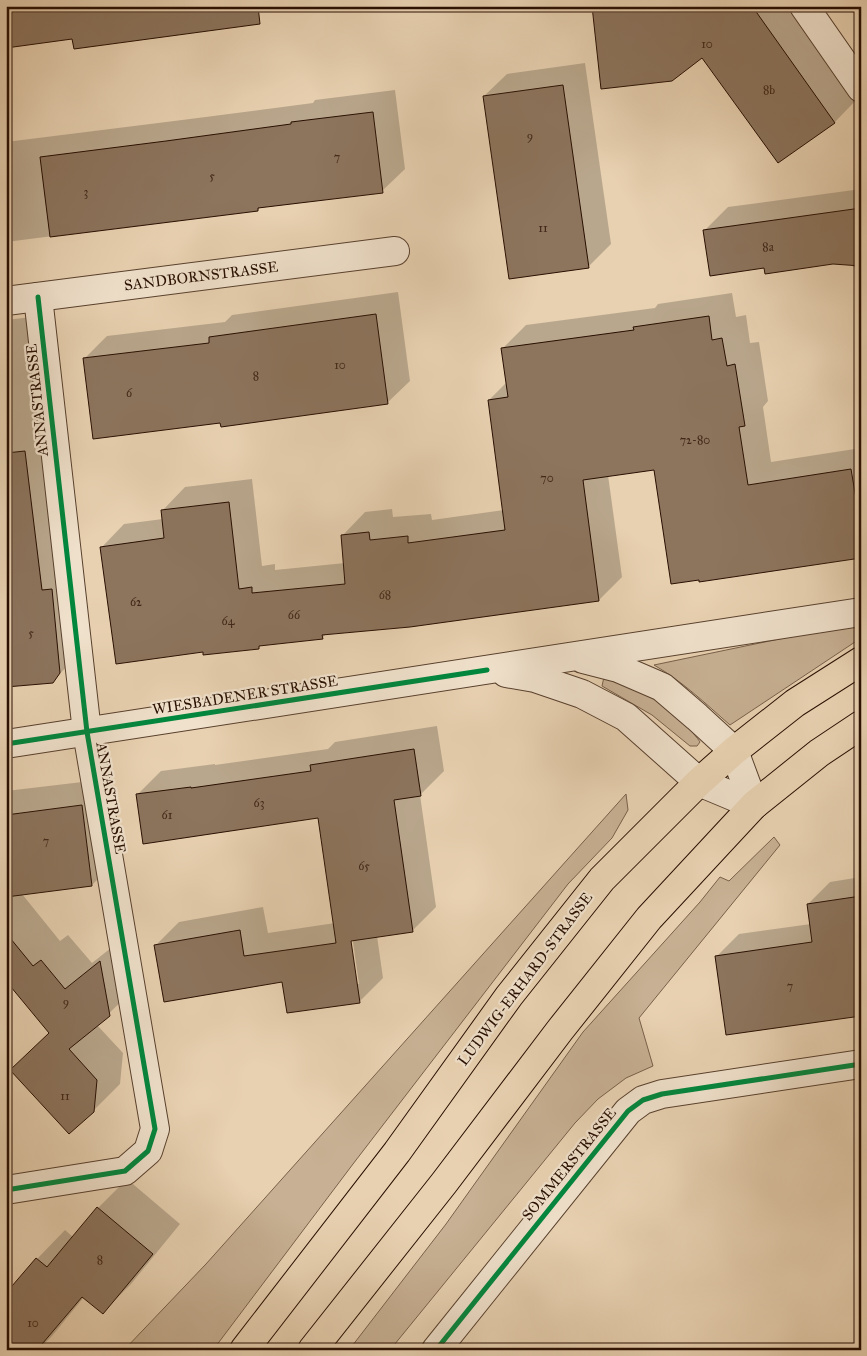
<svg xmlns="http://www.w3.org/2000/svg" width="867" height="1356" viewBox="0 0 867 1356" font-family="'IM FELL Great Primer',serif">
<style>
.green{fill:#c7b093;stroke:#78604a}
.shadow{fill:#0003;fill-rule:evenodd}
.building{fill:#8c745d;stroke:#280f02}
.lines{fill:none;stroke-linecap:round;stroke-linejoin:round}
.minor-casing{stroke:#58402e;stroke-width:30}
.major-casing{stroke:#280f02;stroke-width:30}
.minor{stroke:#f0e1cc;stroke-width:28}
.major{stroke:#e8d1b1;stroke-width:28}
.cycleway-casing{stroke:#f0e1cc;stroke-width:8}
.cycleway{stroke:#00873e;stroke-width:5}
.labels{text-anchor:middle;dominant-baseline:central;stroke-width:4.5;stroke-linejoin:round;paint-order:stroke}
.number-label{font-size:12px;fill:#412819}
.street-label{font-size:15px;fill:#280f02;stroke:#f0e1cc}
</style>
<rect width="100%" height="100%" fill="#e8d1b1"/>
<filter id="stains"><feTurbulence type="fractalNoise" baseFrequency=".004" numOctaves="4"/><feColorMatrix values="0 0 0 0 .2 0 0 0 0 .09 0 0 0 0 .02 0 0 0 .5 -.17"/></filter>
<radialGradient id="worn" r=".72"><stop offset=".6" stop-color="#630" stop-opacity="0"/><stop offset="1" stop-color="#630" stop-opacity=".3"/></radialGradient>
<g class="green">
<path d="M861 622V638L730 725C706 704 682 681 654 665Z"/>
<path d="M604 677C616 681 629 686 640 691 660 701 688 724 700 742L697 746H690L652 715 602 686Z"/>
<path d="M626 794 628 810 612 838 568 884 353 1164 213 1350H124L206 1264Z"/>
<path d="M774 837 780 845 639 1018 653 1066 626 1078 598 1099 575 1123 390 1350H349L446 1224 583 1032 700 902 720 877 729 881Z"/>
</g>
<g class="shadow">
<path d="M6 6H275L74 38Z"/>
<path d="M592 6H794L859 97 835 122 778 162 702 56 593 10Z"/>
<path d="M585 63 611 244 588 267 484 96 507 74Z"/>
<path d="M395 90 405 169 382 191 261 206 258 210 6 242V142L190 119 313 103 315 100Z"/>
<path d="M861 189V273L850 264 833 263 765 267 704 231 728 207Z"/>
<path d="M398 292 410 381 387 403 221 422 85 358 107 336 225 322 232 315Z"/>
<path d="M732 293 736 317 746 315 750 343 759 342 768 401 763 407 771 462 861 448V557L655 468 608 475 622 577 599 600 327 633 322 638 262 644 259 647 204 651 101 548 124 524 163 519 162 511 185 487 252 479 262 566 275 564V570L345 563 342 536 365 512 392 509 393 517 431 514 432 520 504 510 489 400 507 382 503 348 526 325 655 308 658 304Z"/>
<path d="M32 317 74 660 52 681 6 685V320Z"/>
<path d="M437 726 444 771 420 795 436 907 412 931 377 936 383 978 359 1002 155 946 179 922 263 907 268 933 335 923 319 817 137 795 161 771 215 764V765L328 749 335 742ZM349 935H352L359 984H356Z"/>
<path d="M108 779 118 859 92 885 22 894 60 941 68 935 92 963 126 936 135 988 97 1025 123 1053 120 1084 93 1111 50 1032 6 979V791Z"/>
<path d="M861 877V1014L716 957 739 934 811 924 808 904 830 882Z"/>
<path d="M127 1179 180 1224 131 1284 103 1312 84 1297 52 1336 38 1350H7L37 1259 65 1230 73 1237 98 1208Z"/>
</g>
<g class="building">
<path d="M6 6H258L260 24 74 49 72 39 6 48Z"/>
<path d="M592 6H752L835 123 778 163 702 58 672 81 601 89Z"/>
<path d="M563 85 589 268 509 279 483 96Z"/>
<path d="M373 112 383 193 258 208V211L50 237 40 157 166 141 291 124V122Z"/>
<path d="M861 208V266L833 264 765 274 764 268 710 276 703 230Z"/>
<path d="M376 314 388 404 221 427 220 423 93 439 83 358 209 343V337Z"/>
<path d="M709 316 712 340 722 338 727 366 735 364 745 426 739 427 748 485 851 469 856 499 861 498V558L699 582V580L671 584 654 470 583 480 599 601 410 627 322 635 323 639 259 646V649L203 655V652L116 664 100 547 164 538 161 510 229 502 239 589 252 587V593L345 584 341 535 369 532 370 540 408 536V543L505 530 488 400 508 397 501 348 634 330 633 327Z"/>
<path d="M25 451 42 590 52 589 60 673 53 683 6 687V453Z"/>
<path d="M414 749 421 796 394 800 413 932 351 941 360 1003 287 1013 282 982 164 1002 154 945 240 930 244 956 336 943 318 818 143 844 136 794 191 787V788L311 771 310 765Z"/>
<path d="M82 805 92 886 6 897V815Z"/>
<path d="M861 896V1016L726 1035 715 956 812 942 807 904Z"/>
<path d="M6 933 33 966 41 960 65 989 100 961 110 1016 69 1049 97 1080 94 1112 69 1134 10 1070 49 1033 6 981Z"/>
<path d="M97 1207 153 1254 103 1314 82 1297 37 1350H6V1293L36 1258 47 1267Z"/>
</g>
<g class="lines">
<defs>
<g id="minor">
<path d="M804 6 861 88"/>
<path d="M6 301 395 251"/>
<path d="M583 659 618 668 662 687 697 717 734 751 754 805"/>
<path d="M506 673 535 678 582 694 626 717 699 782 754 805"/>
<path d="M6 744 861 612"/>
<path d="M6 1190 125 1171 148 1151 155 1129 87 732 38 297"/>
<path d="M436 1350 628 1111 643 1100 662 1094 861 1064"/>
</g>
<g id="major">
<path d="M244 1350 397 1152 509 996 602 879 699 782 734 751 795 703 861 661"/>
<path d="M312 1350 444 1183 560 1030 649 918 754 805 819 753 861 725"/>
</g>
</defs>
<use href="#minor" class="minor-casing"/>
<use href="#major" class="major-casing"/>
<use href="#minor" class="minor"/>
<use href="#major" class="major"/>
<defs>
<g id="cycleway">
<path d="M6 744 487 670"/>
<path d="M6 1190 125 1171 148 1151 155 1129 87 732 38 297"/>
<path d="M436 1350 628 1111 643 1100 662 1094 861 1064"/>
</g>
</defs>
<use href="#cycleway" class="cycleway-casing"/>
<use href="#cycleway" class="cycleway"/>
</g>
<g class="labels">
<g class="number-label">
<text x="707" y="44">10</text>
<text x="769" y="90">8b</text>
<text x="530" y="136">9</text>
<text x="337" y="157">7</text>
<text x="212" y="176">5</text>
<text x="86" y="192">3</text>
<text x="543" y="228">11</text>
<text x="768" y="247">8a</text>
<text x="340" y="365">10</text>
<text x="256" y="376">8</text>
<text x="129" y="393">6</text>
<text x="695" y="440">72-80</text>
<text x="547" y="478">70</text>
<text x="385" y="595">68</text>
<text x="136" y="602">62</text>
<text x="294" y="615">66</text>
<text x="228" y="621">64</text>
<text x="31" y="633">5</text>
<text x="259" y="803">63</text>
<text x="167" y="815">61</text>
<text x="46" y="841">7</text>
<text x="364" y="866">65</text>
<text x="790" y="986">7</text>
<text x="66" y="1002">9</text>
<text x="65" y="1096">11</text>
<text x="100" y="1260">8</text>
<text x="33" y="1323">10</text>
</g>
<g class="street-label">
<text transform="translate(201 276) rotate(-7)">SANDBORNSTRASSE</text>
<text transform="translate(37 400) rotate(-96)">ANNASTRASSE</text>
<text transform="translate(245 695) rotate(-9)">WIESBADENER STRASSE</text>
<text transform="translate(111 798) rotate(80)">ANNASTRASSE</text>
<text transform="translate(525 979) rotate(-53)">LUDWIG-ERHARD-STRASSE</text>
<text transform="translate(569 1164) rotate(-51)">SOMMERSTRASSE</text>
</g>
</g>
<rect width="867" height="1356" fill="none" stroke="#e8d1b1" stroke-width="25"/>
<rect x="8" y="8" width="852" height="1341" fill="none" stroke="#280f02" stroke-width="2.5"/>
<rect x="12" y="12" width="842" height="1331" fill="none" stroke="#280f02"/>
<rect width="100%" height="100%" filter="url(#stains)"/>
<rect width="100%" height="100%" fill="url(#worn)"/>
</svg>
